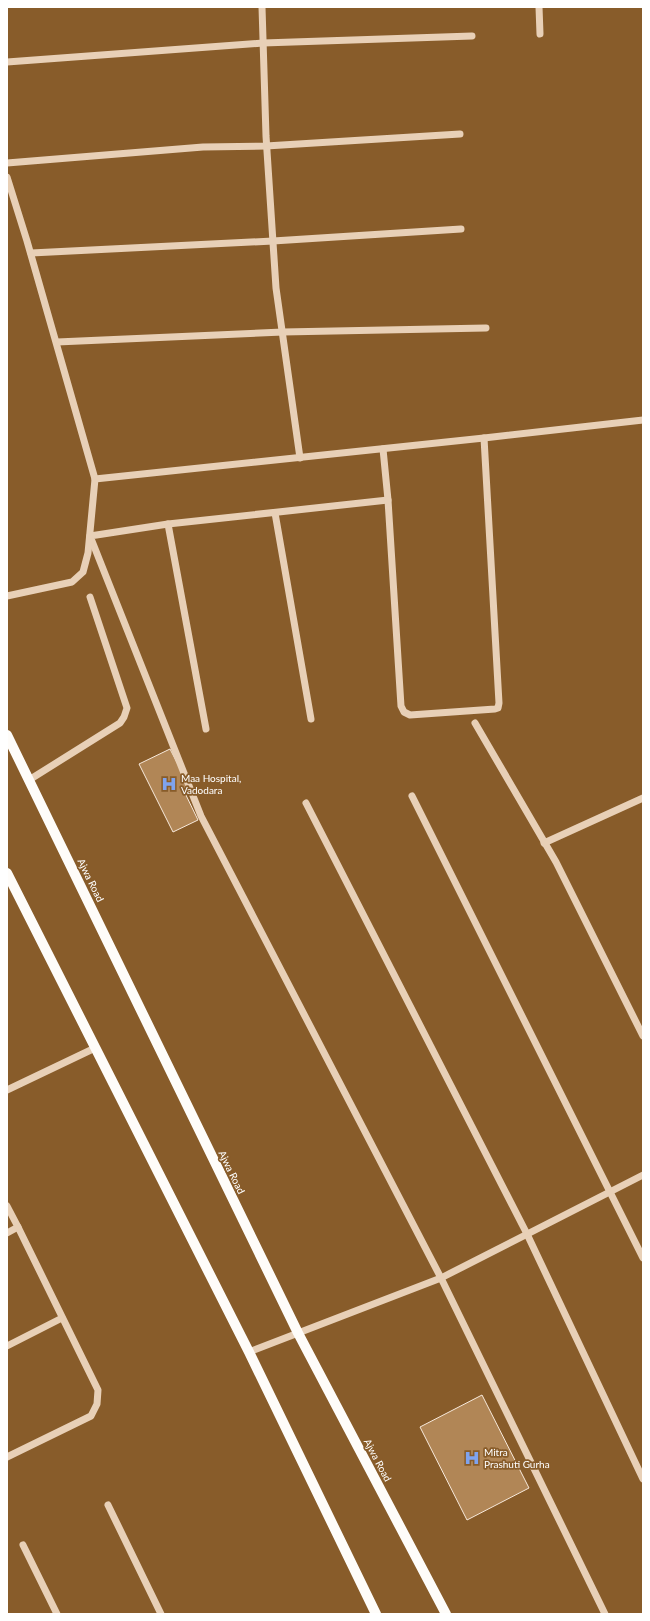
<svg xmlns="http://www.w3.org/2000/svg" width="650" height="1621" viewBox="0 0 650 1621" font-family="Lato,sans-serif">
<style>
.building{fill:#b18656;stroke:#f7e9db}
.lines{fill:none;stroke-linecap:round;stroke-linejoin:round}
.minor{stroke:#e8d0b7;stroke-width:7}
.major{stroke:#fefcf9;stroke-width:10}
.labels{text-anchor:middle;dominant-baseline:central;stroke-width:3.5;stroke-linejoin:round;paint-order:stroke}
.poi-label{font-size:10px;fill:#fff;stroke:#885c2a;text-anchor:start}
.street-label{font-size:10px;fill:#fff;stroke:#885c2a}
</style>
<rect width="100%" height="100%" fill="#885c2a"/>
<g class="building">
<path d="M170 749 189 786 183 789 198 820 173 832 139 764Z"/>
<path d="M482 1395 529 1488 467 1520 420 1427Z"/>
</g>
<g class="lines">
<g class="minor">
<path d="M262 7 266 136 276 288 300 458"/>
<path d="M539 7 540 34"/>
<path d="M7 62 263 43 472 36"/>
<path d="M7 163 203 147 266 146 460 134"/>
<path d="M7 177 27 241 95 479"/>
<path d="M31 253 273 241 461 229"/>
<path d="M57 342 283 332 486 328"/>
<path d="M383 449 388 500 401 706 404 712 410 715 495 709 498 708 499 703 484 438"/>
<path d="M388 500 168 524 90 536 201 816 441 1278 605 1614"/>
<path d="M275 513 311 719"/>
<path d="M168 524 206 729"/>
<path d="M7 596 72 582 83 572 88 553 95 479 484 438 643 420"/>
<path d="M475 723 556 862 643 1036"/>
<path d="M29 780 120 723 124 717 127 708 90 597"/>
<path d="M412 796 643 1258"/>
<path d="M306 803 527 1234 643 1479"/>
<path d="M544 843 643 798"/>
<path d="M7 1090 95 1048"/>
<path d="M7 1206 18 1227 7 1233"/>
<path d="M7 1346 62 1318"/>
<path d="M249 1352 441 1278 643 1175"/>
<path d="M7 1457 91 1416 97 1404 98 1390 18 1227"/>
<path d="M108 1505 161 1614"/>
<path d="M23 1545 57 1614"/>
</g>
<g class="major">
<path d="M7 735 298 1333 446 1614"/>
<path d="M7 873 249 1352 376 1614"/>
</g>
</g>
<defs>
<symbol id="hospital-bare" viewBox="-9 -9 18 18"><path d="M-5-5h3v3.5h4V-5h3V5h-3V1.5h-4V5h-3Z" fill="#7fa3ee" stroke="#885c2a" stroke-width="2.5" paint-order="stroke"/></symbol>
</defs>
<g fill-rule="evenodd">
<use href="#hospital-bare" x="158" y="773" width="22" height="22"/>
<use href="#hospital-bare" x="461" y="1447" width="22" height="22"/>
</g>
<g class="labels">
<g class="poi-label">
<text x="181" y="778">Maa Hospital,<tspan x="181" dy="12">Vadodara</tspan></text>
<text x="484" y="1452">Mitra<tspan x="484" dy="12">Prashuti Gurha</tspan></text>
</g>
<g class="street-label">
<text transform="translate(91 880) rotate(64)">Ajwa Road</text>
<text transform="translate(232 1172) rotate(64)">Ajwa Road</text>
<text transform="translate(378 1460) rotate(62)">Ajwa Road</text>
</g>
</g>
<rect width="650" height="1621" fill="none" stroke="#ffffff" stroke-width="16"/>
</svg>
